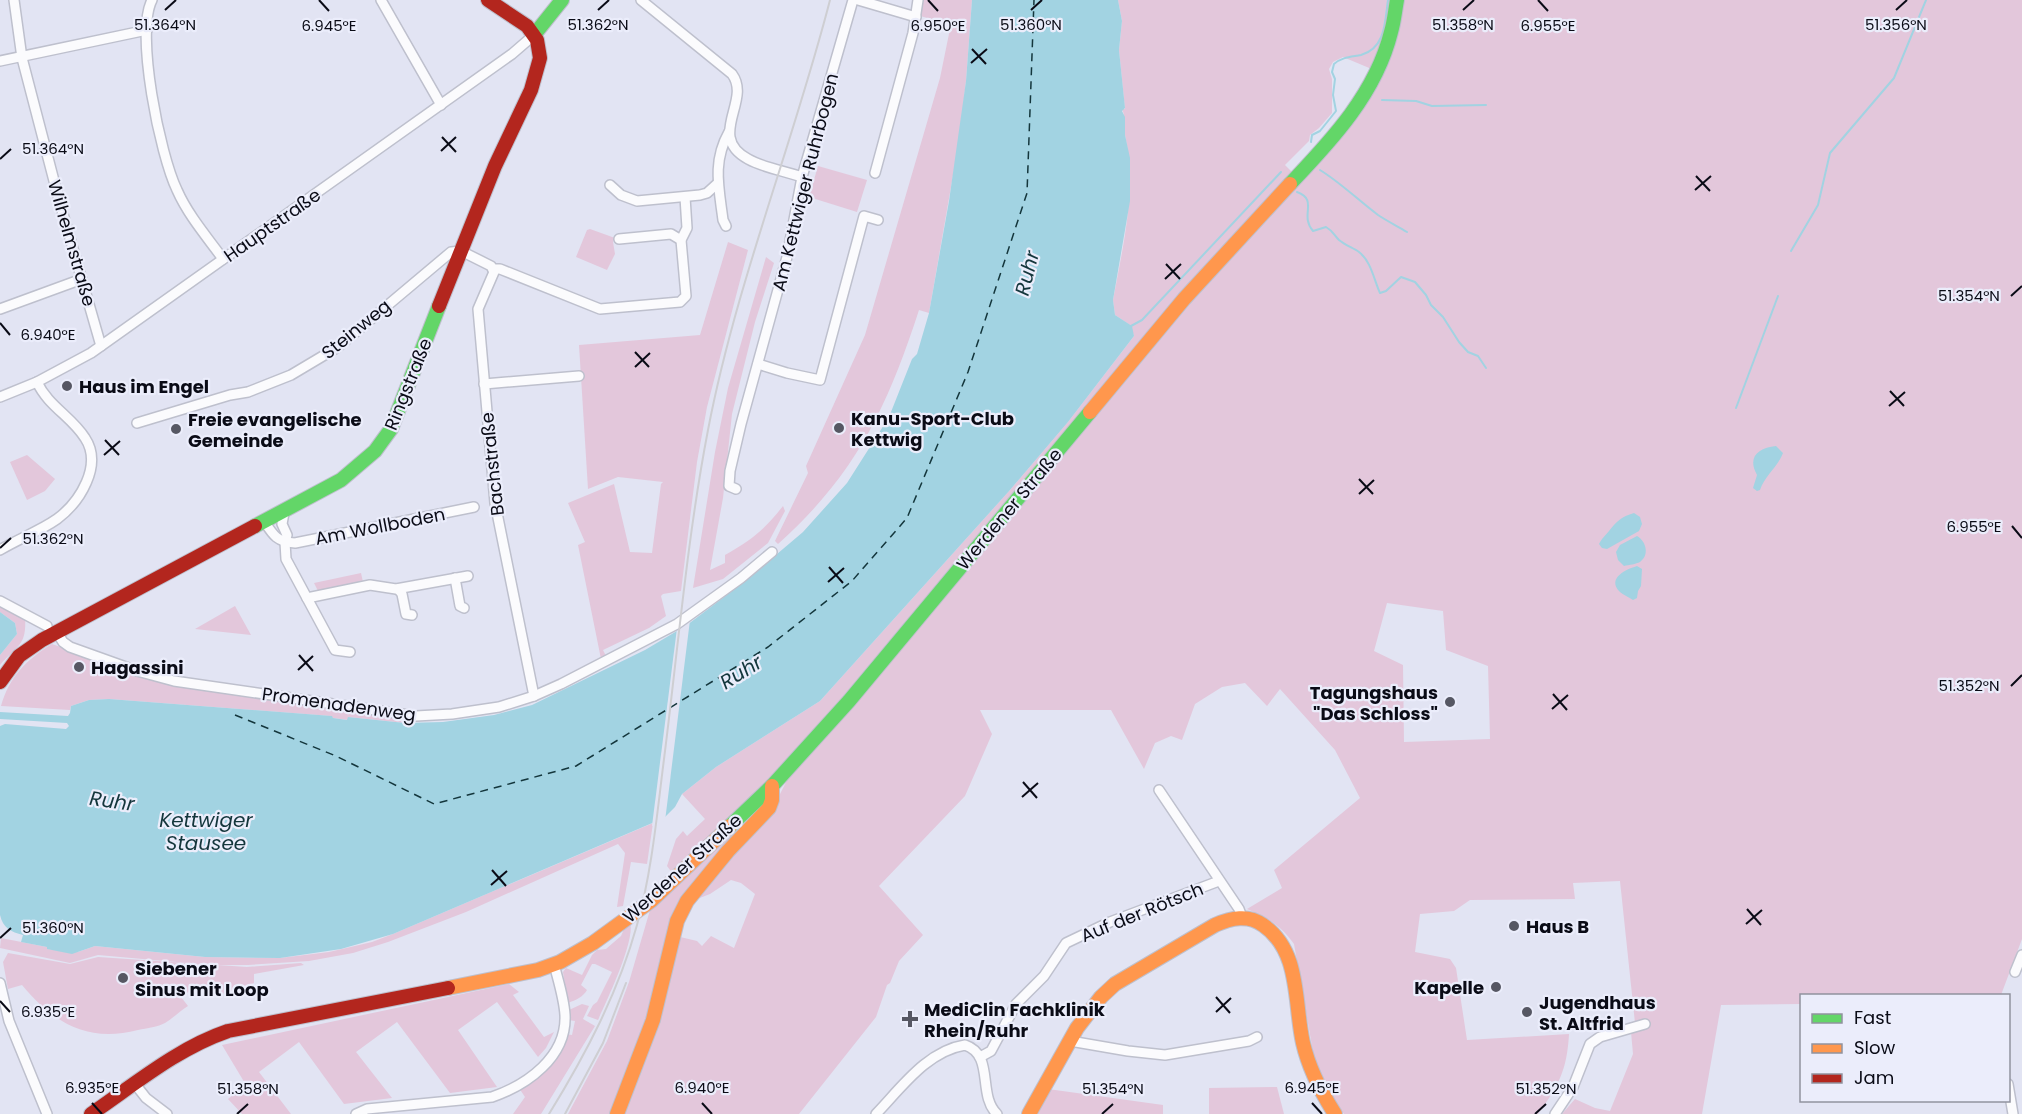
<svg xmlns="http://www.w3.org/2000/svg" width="2022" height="1114" viewBox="0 0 2022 1114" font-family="Poppins,sans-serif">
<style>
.green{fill:#e3c7db;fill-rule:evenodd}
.water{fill:#a2d3e2}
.pier{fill:#e2e4f3}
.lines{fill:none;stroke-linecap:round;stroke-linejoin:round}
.stream{stroke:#a2d3e2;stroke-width:2}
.ferry{stroke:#14363c;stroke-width:1.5;stroke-dasharray:8 6;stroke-linecap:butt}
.street-casing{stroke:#bec0cd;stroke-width:12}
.fast-casing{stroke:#bec0cd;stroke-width:16}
.slow-casing{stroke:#bec0cd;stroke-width:16}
.jam-casing{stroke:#bec0cd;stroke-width:16}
.street{stroke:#fbfbfd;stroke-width:9}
.fast{stroke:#63d668;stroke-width:14}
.slow{stroke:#ff974d;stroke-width:14}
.jam{stroke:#b3261e;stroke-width:14}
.rail{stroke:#ceced2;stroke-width:2}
.ticks{fill:none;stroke:#0a0b16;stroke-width:2}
.poi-dot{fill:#565763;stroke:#ebedfb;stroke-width:2}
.labels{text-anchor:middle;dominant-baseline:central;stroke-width:4.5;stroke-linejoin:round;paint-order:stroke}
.street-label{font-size:18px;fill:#0a0b16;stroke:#ebedfb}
.poi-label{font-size:18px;font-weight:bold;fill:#0a0b16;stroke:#ebedfb;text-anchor:start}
.water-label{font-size:20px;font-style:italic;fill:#14363c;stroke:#ebedfb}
.ticks-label{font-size:15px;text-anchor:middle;fill:#0a0b16;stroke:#ebedfb;stroke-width:4.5;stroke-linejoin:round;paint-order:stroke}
</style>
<rect width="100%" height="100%" fill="#e2e4f3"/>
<g class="green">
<path d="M922 0H972L966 81 959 141 929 313 919 310C887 408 856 474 778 544L775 541 808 473 806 466 865 335 940 78 951 24 920 16Z"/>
<path d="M1118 0H2022V939L2001 995 1802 996 1801 1004 1721 1005 1702 1114H1562L1575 1099 1595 1108 1610 1111 1633 1054 1631 1032 1635 1023 1620 881 1573 883 1575 899 1470 900 1454 911 1420 914 1415 952 1450 959 1456 968 1467 1040 1569 1034C1567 1070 1559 1085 1538 1114H1344L1328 1092 1315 1063 1294 944C1281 926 1267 917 1247 909L1282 888 1274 870 1360 798 1335 750 1280 689 1267 706 1245 683 1222 687 1195 704 1182 740 1171 736 1155 743 1144 769 1111 710H980L992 734 965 796 879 886 923 935 899 961 890 983 887 985 876 1017 799 1114H620L676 936 697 941 702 946 711 936 734 948 755 894 741 883 731 880 710 894 692 901 774 806 792 770 1171 318 1305 172 1374 70 1343 57 1333 62 1329 69 1332 79V113L1319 128 1310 135 1309 141 1285 165 1293 173 1166 310 1165 315 848 697 791 760 673 874 667 866 676 839 683 831 687 836 705 819 682 794 716 767 820 701 1010 490 1068 422 1134 336 1130 325 1115 315 1113 300C1123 246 1137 190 1125 135 1123 126 1126 117 1122 109H1125L1119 50 1122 21ZM1387 603 1443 611 1446 650 1488 666 1490 739 1404 742 1403 665 1374 651Z"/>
<path d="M818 166 867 180 857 212 809 197Z"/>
<path d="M590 229 615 238 613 242 615 254 607 270 576 257 587 230Z"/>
<path d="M728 242 748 250 707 407 697 462 681 591 663 594 661 596 666 616 649 628 603 650 606 656 601 659 578 545 585 542 568 503 614 484 630 552 652 553 661 484 663 482 618 477 588 489 579 345 700 335Z"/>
<path d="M766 257 774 263 755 322 732 414 723 498 710 570 725 563V555C752 540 764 530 783 506L785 511 768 543 723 579 693 588 715 452 728 388Z"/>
<path d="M27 455 55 479 45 491 27 500 10 462Z"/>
<path d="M361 573 363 582 318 591 314 583Z"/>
<path d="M0 604 25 617C27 646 17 645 0 665V655L17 634 15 623 0 612Z"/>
<path d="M235 606 251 635 195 629Z"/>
<path d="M52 644 151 679 381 713 405 723 348 717V720L333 718 331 716 109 699 89 700 71 706 70 710 1 706C9 677 27 659 52 644Z"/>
<path d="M760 806 681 905 645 1037 614 1114H568L607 1041 629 982 650 910Z"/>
<path d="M653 823 647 864 631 862 623 906 617 907 625 853 618 844 466 912 388 942 353 953 309 961 248 965H210L98 955 70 963 0 948 1 938 47 947V949L78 952 95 946 205 957 280 958 329 952 372 942 393 934Z"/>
<path d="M630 922C636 940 606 1002 598 1020L587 1016 593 1005 597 1002 612 972 595 964H592L581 985 587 990C583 997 576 1000 568 1003L563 972 566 968 582 975 592 955 597 950 606 949 621 936 625 927Z"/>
<path d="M8 953 70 964 98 957 247 967 301 963 304 965 254 974V983L213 997C199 983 196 987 181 997L188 1006C180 1011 173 1018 165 1023 158 1027 147 1028 138 1030 87 1043 54 1023 22 985L8 989 3 962Z"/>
<path d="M509 984 519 992 513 995 544 1037 554 1032 546 1048 538 1057 497 1002 458 1030 497 1087 450 1093 397 1022 356 1052 392 1098 344 1104 299 1042 259 1072 291 1114H242L228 1099 246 1085 222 1045Z"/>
<path d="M582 1004 589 1006 583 1019 595 1026 541 1114H513L525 1097 519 1088 566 1034 572 1035 575 1021 568 1020 569 1010Z"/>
<path d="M1277 1087 1284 1114H1209V1088Z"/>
<path d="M1048 1089 1163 1105V1114H1034Z"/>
</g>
<g class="water">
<path d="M972 0H1118L1122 21 1119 50 1125 108 1122 111 1125 117V135L1130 158V201L1113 300 1115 315 1132 326 1134 336 1068 422 1010 490 820 701 716 767 682 794 675 807 664 818 393 934 341 949 280 958 205 957 95 946 72 954 47 949V947L21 942 23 935C11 932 3 928 0 915V726L5 724 66 729 69 726 67 723 0 719V712L68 716 70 713 71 706 89 700 109 699 332 716 333 718 347 720 348 717 405 723 443 722 494 715 532 705 645 650 687 625 744 582 803 532 847 483 889 417 912 359 917 354 929 313 949 201 966 81Z"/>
<path d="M1776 446 1783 453C1777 468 1765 475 1760 490L1757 491 1753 488 1757 475C1747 457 1758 448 1776 446Z"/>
<path d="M1634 513 1640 517 1642 524 1639 531 1607 549 1602 548 1599 544C1602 538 1605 536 1609 531 1617 521 1621 517 1634 513Z"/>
<path d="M1637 536C1646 541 1650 555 1640 562 1636 564 1629 565 1624 566L1618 560 1616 552 1620 545Z"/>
<path d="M1637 566 1642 569 1641 586 1638 591 1637 598 1633 600C1629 597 1623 595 1620 592 1606 578 1627 569 1637 566Z"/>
<path d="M0 612 15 623 17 634 0 655Z"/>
</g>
<path class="pier" d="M690 620 665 821 652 826 677 628Z"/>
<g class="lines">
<g class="stream">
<path d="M1382 100 1416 101 1432 106 1486 105"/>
<path d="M1311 142 1312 135 1320 131 1336 111 1333 95 1335 79 1332 72 1334 64C1342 57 1351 57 1361 55 1386 48 1385 21 1388 0"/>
<path d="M1320 170C1341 183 1358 200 1378 215 1387 221 1397 226 1407 232"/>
<path d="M1297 192C1319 200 1299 215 1313 231L1326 227C1333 231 1334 235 1339 240 1345 245 1353 248 1359 252 1371 261 1374 280 1380 293L1386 291 1401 277 1415 282 1426 295 1431 305 1443 317 1459 342 1468 352 1478 356 1486 368"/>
<path d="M1791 251 1818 205 1830 153 1894 78 1926 0"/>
<path d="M1131 326 1142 320 1281 172"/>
<path d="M1736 408 1778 296"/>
</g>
<path class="ferry" d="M235 715 336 756 434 804 576 766 768 647 852 581 907 518 968 372 1027 193 1034 0"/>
<defs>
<g id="street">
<path d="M14 0 22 58 59 200 101 346"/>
<path d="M152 0C135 33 160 155 177 190 188 215 207 237 223 259"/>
<path d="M381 0 441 105"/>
<path d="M641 0 732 74C752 101 706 136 748 159 764 168 785 171 802 177"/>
<path d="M858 0 916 17"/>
<path d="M0 61 147 30"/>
<path d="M875 173 913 33 918 0"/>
<path d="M610 185 621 195 637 201 700 195 707 193 718 183"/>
<path d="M726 226 723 220C719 188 712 162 729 132"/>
<path d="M619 239 671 234 681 240"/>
<path d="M494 269H500L600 309 680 302 686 296 681 240 687 228 685 197"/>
<path d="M0 309 82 279"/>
<path d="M758 364 787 373 820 380 864 216 878 220"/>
<path d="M484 384 579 376"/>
<path d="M0 397 37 382 91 353 512 54 534 35"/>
<path d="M137 423 230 395 248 392 291 375 338 347 451 252 461 251 491 266 494 272 478 309 495 503 534 696"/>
<path d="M736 489 729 486 730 471 741 424 787 257 802 177 853 0"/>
<path d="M286 510 284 513 282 524 287 535 285 542 286 559 335 650 350 652"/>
<path d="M264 521C273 535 277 542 295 543L474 507"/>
<path d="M0 550C18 539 40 531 57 519 80 502 103 465 85 438 72 417 48 406 37 382"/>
<path d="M455 578 460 606 464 608"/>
<path d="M398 589 402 594 406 614 412 615"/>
<path d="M307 598 370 585 396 589 468 576"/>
<path d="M0 601 47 626"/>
<path d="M56 631 63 642 70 647 137 671 174 681 416 716 452 714 499 707 534 696 561 684 677 624 741 578 772 552"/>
<path d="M1159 790 1239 909 1242 917"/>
<path d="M2015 972 2022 955"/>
<path d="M0 983 9 1021 47 1114"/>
<path d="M1070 1041 1128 1051 1165 1055 1249 1041 1257 1037"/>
<path d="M980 1057 991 1051 1016 1004 1044 976 1066 943 1110 922 1219 881"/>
<path d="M135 1084 146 1098 167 1114"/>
<path d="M2008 1084 2013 1114"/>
<path d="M356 1114 367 1109 492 1097C527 1085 567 1057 565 1015 564 998 558 980 554 964"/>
<path d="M876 1114C901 1088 927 1051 965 1045 995 1055 977 1095 997 1114"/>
<path d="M1555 1114 1573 1087 1590 1044 1600 1037 1645 1024"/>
</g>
<g id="fast">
<path d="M534 35 562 0"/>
<path d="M1290 184C1332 140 1376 93 1391 32 1394 22 1395 11 1397 0"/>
<path d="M255 526 341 480 375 451 391 429 439 306"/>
<path d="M730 826 772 786 849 701 1090 412"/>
</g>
<g id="slow">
<path d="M1090 412 1184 299 1290 184"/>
<path d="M448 988 538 970 560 962 593 943 652 900 730 826"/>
<path d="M617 1114 653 1020 677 921 687 901 728 851 769 808 772 800V786"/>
<path d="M1029 1114 1077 1028 1101 997 1115 984 1215 925C1231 918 1248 914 1263 925 1301 951 1294 1003 1303 1043 1309 1069 1321 1092 1335 1114"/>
</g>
<g id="jam">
<path d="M439 306 495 166 531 90 540 58 537 40 527 26 488 0"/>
<path d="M0 682 19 656 42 640 255 526"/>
<path d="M91 1114C135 1084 178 1048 228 1031L448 988"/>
</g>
</defs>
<use href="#street" class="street-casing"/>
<use href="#fast" class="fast-casing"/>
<use href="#slow" class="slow-casing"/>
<use href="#jam" class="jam-casing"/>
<use href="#street" class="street"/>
<use href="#fast" class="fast"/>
<use href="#slow" class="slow"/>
<use href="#jam" class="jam"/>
<g class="rail">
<path d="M549 1114C586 1054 618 993 637 925 652 871 657 814 664 759 678 649 687 539 708 430 736 284 793 144 830 0"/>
<path d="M565 1114 603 1043 626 983"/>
</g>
</g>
<path class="ticks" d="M319 0 329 11M928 0 938 11M1538 0 1548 11M165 10 176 0M598 10 609 0M1031 10 1042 0M1463 10 1474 0M1896 10 1907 0M972 49 986 64M971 63 987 49M442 137 456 152M441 151 456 137M0 159 11 149M1696 176 1710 191M1695 190 1711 176M1166 264 1180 279M1165 279 1181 264M2011 296 2022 286M0 323 10 335M635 352 649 367M635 367 650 353M1890 391 1904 406M1889 406 1905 392M105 440 119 455M104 455 120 441M1359 479 1373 494M1359 494 1374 480M2012 526 2022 538M0 548 11 538M829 567 843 583M828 582 844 568M299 655 313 671M298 670 313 656M2011 686 2022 675M1553 694 1567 710M1552 709 1568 695M1023 782 1037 798M1022 797 1038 783M492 870 506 886M491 885 507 871M1747 909 1761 925M1746 924 1762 910M0 938 11 928M1216 997 1230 1013M0 1001 10 1012M1216 1012 1231 998M92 1103 102 1114M702 1103 712 1114M1312 1103 1322 1114M237 1114 248 1104M1102 1114 1113 1104M1535 1114 1546 1104"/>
<g class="poi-dot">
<circle cx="67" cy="386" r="6"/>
<circle cx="839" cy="428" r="6"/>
<circle cx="176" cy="429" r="6"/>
<circle cx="79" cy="667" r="6"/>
<circle cx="1450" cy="702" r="6"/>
<circle cx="1514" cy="926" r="6"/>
<circle cx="123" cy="978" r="6"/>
<circle cx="1496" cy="987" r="6"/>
<circle cx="1527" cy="1012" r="6"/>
<path d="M907 1010h6v6h6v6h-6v6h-6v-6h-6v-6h6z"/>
</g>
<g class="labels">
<g class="street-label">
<text transform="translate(805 182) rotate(-76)">Am Kettwiger Ruhrbogen</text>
<text transform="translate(272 225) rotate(-35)">Hauptstraße</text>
<text transform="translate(72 243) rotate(74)">Wilhelmstraße</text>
<text transform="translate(356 329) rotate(-39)">Steinweg</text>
<text transform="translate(408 384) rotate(-68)">Ringstraße</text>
<text transform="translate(492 464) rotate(-96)">Bachstraße</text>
<text transform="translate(1009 509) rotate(-50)">Werdener Straße</text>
<text transform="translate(380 526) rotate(-11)">Am Wollboden</text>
<text transform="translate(339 704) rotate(8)">Promenadenweg</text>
<text transform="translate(682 868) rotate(-42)">Werdener Straße</text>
<text transform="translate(1142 912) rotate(-22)">Auf der Rötsch</text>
</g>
<g class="poi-label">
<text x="79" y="386">Haus im Engel</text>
<text x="851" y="418">Kanu-Sport-Club<tspan x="851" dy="21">Kettwig</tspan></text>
<text x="188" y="419">Freie evangelische<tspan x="188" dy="21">Gemeinde</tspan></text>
<text x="91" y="667">Hagassini</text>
<text x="1438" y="692" text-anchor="end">Tagungshaus<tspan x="1438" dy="21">"Das Schloss"</tspan></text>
<text x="1526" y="926">Haus B</text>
<text x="135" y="968">Siebener<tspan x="135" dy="21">Sinus mit Loop</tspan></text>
<text x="1484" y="987" text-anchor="end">Kapelle</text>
<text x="1539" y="1002">Jugendhaus<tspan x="1539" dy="21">St. Altfrid</tspan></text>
<text x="924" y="1009">MediClin Fachklinik<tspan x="924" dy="21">Rhein/Ruhr</tspan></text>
</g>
<g class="water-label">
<text transform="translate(1027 273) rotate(-76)">Ruhr</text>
<text transform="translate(741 672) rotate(-32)">Ruhr</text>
<text transform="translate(112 801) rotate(8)">Ruhr</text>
<text x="206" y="820">Kettwiger<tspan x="206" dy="23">Stausee</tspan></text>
</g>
</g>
<g class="ticks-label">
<text x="598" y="30">51.362°N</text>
<text x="1463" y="30">51.358°N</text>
<text x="1896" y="30">51.356°N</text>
<text x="165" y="30">51.364°N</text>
<text x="1031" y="30">51.360°N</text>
<text x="329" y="31">6.945°E</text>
<text x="938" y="31">6.950°E</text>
<text x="1548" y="31">6.955°E</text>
<text x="53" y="154">51.364°N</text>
<text x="1969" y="301">51.354°N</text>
<text x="48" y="340">6.940°E</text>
<text x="1974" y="532">6.955°E</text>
<text x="53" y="544">51.362°N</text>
<text x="1969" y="691">51.352°N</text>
<text x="53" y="933">51.360°N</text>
<text x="48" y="1017">6.935°E</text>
<text x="92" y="1093">6.935°E</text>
<text x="702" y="1093">6.940°E</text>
<text x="1312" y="1093">6.945°E</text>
<text x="248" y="1094">51.358°N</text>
<text x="1113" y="1094">51.354°N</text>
<text x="1546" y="1094">51.352°N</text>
</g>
<rect x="1800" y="994" width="210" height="108" fill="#ebedfb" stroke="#91939f" stroke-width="1.5"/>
<rect x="1812" y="1014" width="30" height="9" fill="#63d668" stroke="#91939f" stroke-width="1.5"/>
<text x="1854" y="1024" font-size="18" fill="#0a0b16">Fast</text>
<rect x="1812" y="1044" width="30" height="9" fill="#ff974d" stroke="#91939f" stroke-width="1.5"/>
<text x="1854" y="1054" font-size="18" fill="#0a0b16">Slow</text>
<rect x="1812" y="1074" width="30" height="9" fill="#b3261e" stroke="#91939f" stroke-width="1.5"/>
<text x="1854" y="1084" font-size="18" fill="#0a0b16">Jam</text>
</svg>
